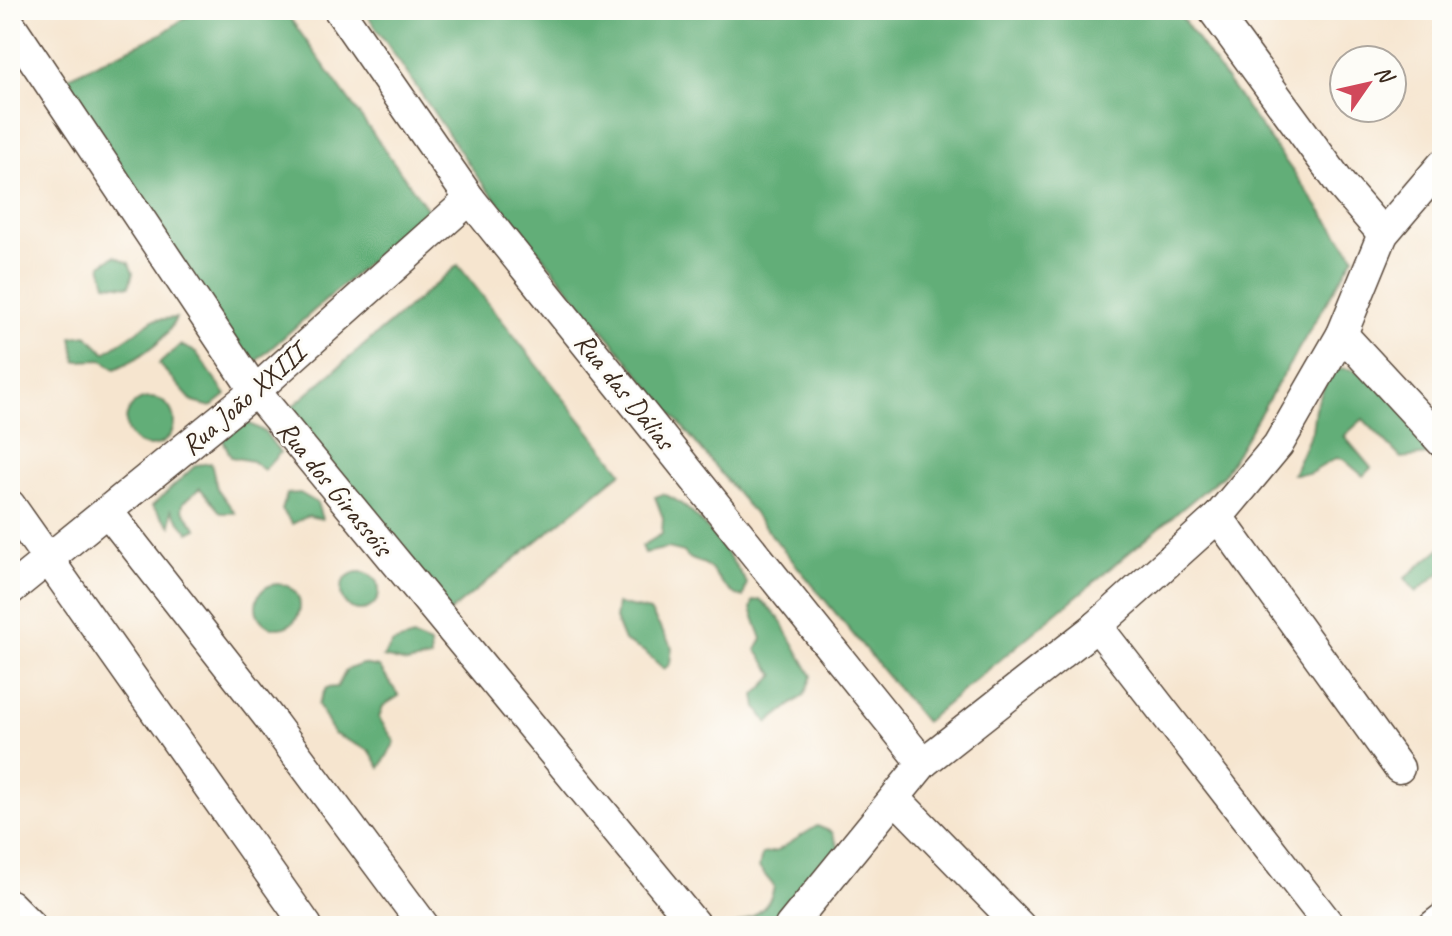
<svg xmlns="http://www.w3.org/2000/svg" width="1452" height="936" viewBox="0 0 1452 936" font-family="Caveat,sans-serif">
<style>
.forest{fill:#62ae78;stroke:#4e6c4b;stroke-width:2}
.lines{fill:none;stroke-linecap:round;stroke-linejoin:round}
.minor-casing{stroke:#574639;stroke-width:33}
.minor{stroke:#fff;stroke-width:30}
.labels{text-anchor:middle;dominant-baseline:central;stroke-width:6;stroke-linejoin:round;paint-order:stroke}
.street-label{font-size:28px;fill:#3b2a1e;stroke:#fdfcf7}
</style>
<rect width="100%" height="100%" fill="#fdfcf7"/>
<filter id="ink" filterUnits="userSpaceOnUse"><feTurbulence type="fractalNoise" baseFrequency=".0125" numOctaves="2"/><feDisplacementMap in="SourceGraphic" scale="16" xChannelSelector="R" yChannelSelector="G"/><feConvolveMatrix kernelMatrix="1 2 1 2 8 2 1 2 1" color-interpolation-filters="sRGB"/></filter>
<filter id="wash" filterUnits="userSpaceOnUse"><feTurbulence type="fractalNoise" baseFrequency=".006" numOctaves="4" result="noise"/><feDisplacementMap in="SourceGraphic" scale="32" xChannelSelector="R" yChannelSelector="G"/><feGaussianBlur stdDeviation="1.8" result="paint"/><feColorMatrix in="noise" values="0 0 0 0 0 0 0 0 0 0 0 0 0 0 0 0 0 1.4 0 .05"/><feComposite in="paint" operator="in"/></filter>
<g filter="url(#wash)">
<rect width="100%" height="100%" fill="#f6e5cf"/>
<g class="forest">
<path d="M196 10H284L428 210 252 365 57 82 163 33Z"/>
<path d="M364 10H1176L1354 256 1224 474 925 722 479 179Z"/>
<path d="M115 256 129 263 133 273 129 286 106 284 101 265Z"/>
<path d="M458 265 622 472 447 614 286 412Z"/>
<path d="M176 318C165 343 140 358 115 369L103 360 76 361 72 337 87 335 105 353 153 320Z"/>
<path d="M180 345 196 352 226 395 211 407 193 402 159 364Z"/>
<path d="M1337 369C1376 363 1411 422 1434 448L1429 455 1401 458 1363 419 1344 436 1371 468 1363 476 1343 459 1336 458 1309 474H1293L1312 431 1315 408 1330 373Z"/>
<circle cx="150" cy="422" r="24"/>
<path d="M237 417 265 432 280 453 264 470 252 461 231 457 219 431Z"/>
<path d="M211 463 217 488 235 513H221L200 488 183 503 182 509 197 529 189 533 171 510V526L152 506 196 465Z"/>
<path d="M300 493 317 503 322 519 308 516 292 524 282 510 287 494Z"/>
<path d="M663 494C694 504 729 555 747 583L743 597C728 595 720 579 710 568 701 559 691 564 684 552L668 548 645 553 642 546 662 534 663 518 655 497Z"/>
<path d="M1442 547V571L1416 592 1405 578Z"/>
<circle cx="360" cy="591" r="19"/>
<circle cx="278" cy="606" r="22"/>
<path d="M761 600 779 618 812 676 804 695 768 723 757 708 755 695 775 675 756 650 762 639 751 609 753 601Z"/>
<path d="M617 604 650 611 672 647 670 664 664 669 645 652 624 641 615 619Z"/>
<path d="M413 637 430 644 431 658 407 663 383 657 393 643Z"/>
<path d="M362 664 379 667 399 696 383 706 379 718 395 742 380 768 370 751 334 734 318 704 326 688 337 687 346 670Z"/>
<path d="M817 826 832 832 839 848 780 926H731C750 920 771 909 774 886L759 868 762 854 777 851Z"/>
</g>
</g>
<g filter="url(#ink)">
<g class="lines">
<defs>
<g id="minor">
<path d="M339 10 470 199 923 763"/>
<path d="M1213 10 1342 186 1383 234"/>
<path d="M10 24 255 391 696 926"/>
<path d="M1342 334 1442 442"/>
<path d="M10 505 307 926"/>
<path d="M108 512 270 719 424 926"/>
<path d="M1218 517 1399 768"/>
<path d="M10 590 255 391 470 199"/>
<path d="M1097 626 1330 926"/>
<path d="M896 799 1020 926"/>
<path d="M10 905 31 926"/>
<path d="M790 926 923 763 1097 626 1218 517 1278 445 1342 334 1383 234 1442 165"/>
<path d="M1433 926 1442 919"/>
</g>
</defs>
<use href="#minor" class="minor-casing"/>
<use href="#minor" class="minor"/>
</g>
</g>
<g class="labels">
<g class="street-label">
<text transform="translate(625 391) rotate(51)">Rua das Dálias</text>
<text transform="translate(243 399) rotate(-41)">Rua João XXIII</text>
<text transform="translate(335 488) rotate(51)">Rua dos Girassóis</text>
</g>
</g>
<rect width="1452" height="936" fill="none" stroke="#fdfcf7" stroke-width="40"/>
<g transform="translate(1368 84) rotate(56)"><circle r="38" fill="#fdfcf7" stroke="#afa8a0" stroke-width="2"/>
<path d="M0-6L14 30L0 20L-14 30Z" fill="#d1495b"/>
<text y="-12" font-size="22" font-weight="bold" text-anchor="middle" fill="#3b2a1e">N</text>
</g>
</svg>
